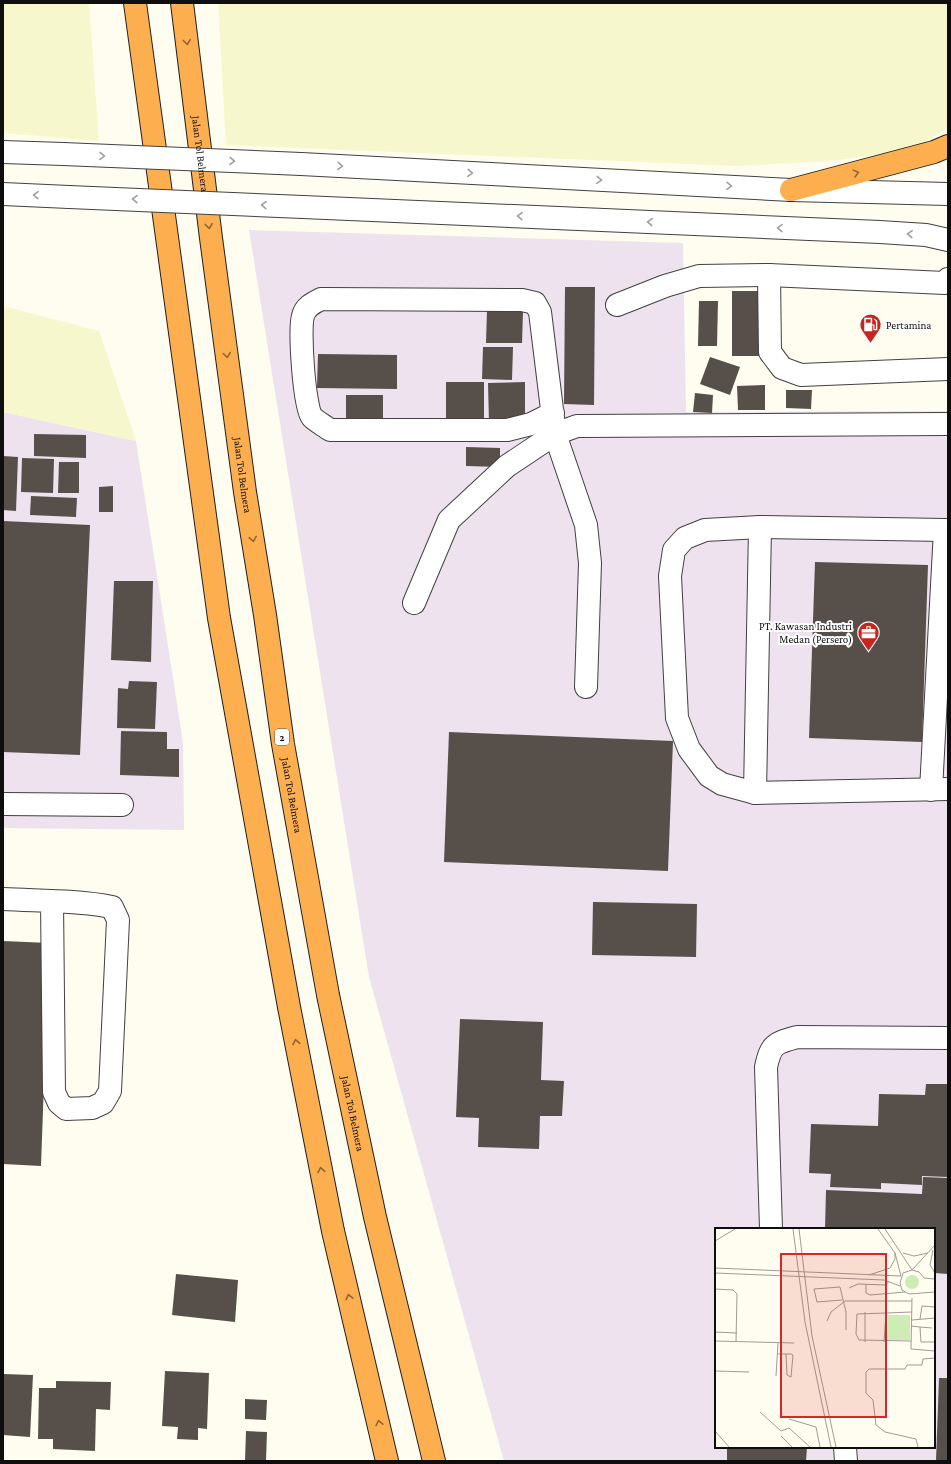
<svg xmlns="http://www.w3.org/2000/svg" width="951" height="1464" viewBox="0 0 951 1464" font-family="'Crimson Pro',serif">
<style>
.industrial{fill:#ede2ed;fill-rule:evenodd}
.farmland{fill:#f7f7cd}
.building{fill:#57504a}
.lines{fill:none;stroke-linecap:round;stroke-linejoin:round}
.minor-casing{stroke:#414141;stroke-width:24}
.highway-casing{stroke:#1f1f1f;stroke-width:24}
.minor{stroke:#fff;stroke-width:22}
.highway{stroke:#fdae4f;stroke-width:22}
.minor-bridge-casing{stroke:#414141;stroke-width:24;stroke-linecap:butt}
.minor-bridge{stroke:#fff;stroke-width:22}
.oneway{stroke:#916632}
.oneway2{stroke:#9f9f9f}
.labels{text-anchor:middle;dominant-baseline:central;stroke-width:4;stroke-linejoin:round;paint-order:stroke}
.shield{fill:#fff;stroke:#565656;stroke-width:1}
.shield-label{font-size:10px;font-weight:bold;fill:#0e0e0e}
.street-label{font-size:11px;fill:#0e0e0e;stroke:#fff}
.poi-label{font-size:11px;fill:#0e0e0e;stroke:#fff;text-anchor:start}
.inset-road{fill:none;stroke:#9f9d95;stroke-width:1}
.view{fill:#d62828;fill-opacity:0.15;stroke:#d62828;stroke-width:2}
.inset-edge{fill:none;stroke:#0e0e0e;stroke-width:2}
</style>
<rect width="100%" height="100%" fill="#fffdef"/>
<g class="industrial">
<path d="M249 230 683 243 686 412 948 411V1461H504L369 977ZM716 1229H934V1447H716Z"/>
<path d="M3 412 136 441 183 742 184 830 3 828Z"/>
</g>
<g class="farmland">
<path d="M3 3H89L99 141 3 133Z"/>
<path d="M218 3H948V128L912 150 829 161 736 166 226 145Z"/>
<path d="M3 306 99 331 136 441 3 412Z"/>
</g>
<g class="building">
<path d="M565 287H595L594 405 564 404Z"/>
<rect x="732" y="291" width="32" height="65"/>
<path d="M699 301H718L717 346H698Z"/>
<path d="M487 310 523 311 522 343H486Z"/>
<path d="M483 347H513L512 380 482 379Z"/>
<path d="M318 354 397 355V389L317 388Z"/>
<path d="M710 357 740 367 730 395 700 384Z"/>
<rect x="446" y="382" width="38" height="39"/>
<path d="M525 382V423H489L488 383Z"/>
<path d="M765 385V410H738L737 386Z"/>
<path d="M786 390H812L811 409 786 408Z"/>
<path d="M695 393 713 395 712 413 693 412Z"/>
<rect x="346" y="395" width="37" height="31"/>
<path d="M34 434 86 435V458L34 456Z"/>
<path d="M466 447 500 448V467L466 466Z"/>
<path d="M3 456 18 457 16 511 3 510Z"/>
<path d="M22 458 54 459 53 493 21 492Z"/>
<path d="M59 462H79V493H58Z"/>
<path d="M113 486V512H99V487Z"/>
<path d="M31 496 77 498 76 517 30 515Z"/>
<path d="M3 521 90 525 80 755 3 752Z"/>
<path d="M815 562 928 565 922 742 809 738Z"/>
<path d="M114 581H153L151 662 111 660Z"/>
<path d="M129 681 157 682 155 729 117 728 118 688 128 689Z"/>
<path d="M121 731 167 732V749H179V777L120 775Z"/>
<path d="M449 732 673 741 668 871 444 862Z"/>
<path d="M593 902 697 904 696 957 592 955Z"/>
<path d="M3 941 49 943 41 1166 3 1164Z"/>
<path d="M460 1019 543 1022 541 1080 564 1081 562 1116H540L539 1149 478 1147 479 1118 456 1117Z"/>
<path d="M926 1084H948V1177L922 1176V1185L881 1183V1189L830 1187 831 1174 809 1173 811 1124 878 1126 879 1094 925 1095Z"/>
<path d="M923 1177 948 1178V1274L934 1273V1229H825L826 1190 922 1194Z"/>
<path d="M176 1274 238 1280 235 1322 172 1315Z"/>
<path d="M165 1371 209 1373 207 1429 198 1428V1440L177 1439 178 1427 162 1426Z"/>
<path d="M3 1374 33 1375 30 1437 3 1435Z"/>
<path d="M939 1378H948V1461H936Z"/>
<path d="M56 1381 111 1382 110 1410 96 1409 95 1451 53 1449V1439H38L39 1388H56Z"/>
<path d="M245 1399 267 1400 266 1420 245 1419Z"/>
<path d="M246 1431 267 1432 266 1461H245Z"/>
<path d="M727 1447H807L806 1461H727Z"/>
</g>
<g class="lines">
<defs>
<g id="minor">
<path d="M3 152 63 154"/>
<path d="M301 164 791 190 948 194"/>
<path d="M3 194 69 197"/>
<path d="M303 207 880 232 926 235 948 240"/>
<path d="M769 275 770 352 782 368 801 375 948 369"/>
<path d="M617 305 665 286 699 276 769 275 945 283 948 279"/>
<path d="M553 413 531 424 507 430H330C325 426 317 422 312 417 304 407 299 329 303 316 305 307 313 303 321 299L522 300 535 303 540 312 555 434 586 525 590 563 586 687"/>
<path d="M945 530 760 527 705 530 685 538 674 550 670 576 677 718 689 749 709 776 722 784 755 793 948 789"/>
<path d="M414 603 449 520 507 466 555 434 577 426 948 424"/>
<path d="M931 790 945 530H948"/>
<path d="M755 793 760 527"/>
<path d="M3 804 122 805"/>
<path d="M3 899C39 901 77 900 112 907L118 920 110 1091 103 1103 92 1108 66 1109 59 1103 54 1092 52 901"/>
<path d="M771 1229 766 1067C771 1044 775 1043 797 1037L948 1038"/>
<path d="M845 1447 846 1461"/>
</g>
<g id="highway">
<path d="M135 3 219 618 289 1007 333 1231 387 1461"/>
<path id="s1" d="M182 3 211 238 245 492 265 615 283 744 328 995 375 1217 434 1461"/>
<path d="M791 190 934 152 948 146"/>
</g>
</defs>
<use href="#minor" class="minor-casing"/>
<use href="#highway" class="highway-casing"/>
<use href="#minor" class="minor"/>
<use href="#highway" class="highway"/>
<defs>
<g id="minor-bridge">
<path d="M63 154 301 164"/>
<path d="M69 197 303 207"/>
</g>
</defs>
<use href="#minor-bridge" class="minor-bridge-casing"/>
<use href="#minor-bridge" class="minor-bridge"/>
</g>
<defs><path id="oneway-chevron" d="M-2-3.5L2.5 0L-2 3.5" fill="none" stroke-width="1.6" stroke-linecap="round" stroke-linejoin="round"/></defs>
<g class="oneway">
<use href="#oneway-chevron" transform="translate(187 42) rotate(83)"/>
<use href="#oneway-chevron" transform="translate(856 173) rotate(-15)"/>
<use href="#oneway-chevron" transform="translate(209 226) rotate(83)"/>
<use href="#oneway-chevron" transform="translate(227 355) rotate(82)"/>
<use href="#oneway-chevron" transform="translate(253 539) rotate(81)"/>
<use href="#oneway-chevron" transform="translate(296 1042) rotate(-101)"/>
<use href="#oneway-chevron" transform="translate(321 1170) rotate(-101)"/>
<use href="#oneway-chevron" transform="translate(349 1297) rotate(-103)"/>
<use href="#oneway-chevron" transform="translate(379 1423) rotate(-103)"/>
</g>
<g class="oneway2">
<use href="#oneway-chevron" transform="translate(102 156) rotate(2)"/>
<use href="#oneway-chevron" transform="translate(232 161) rotate(2)"/>
<use href="#oneway-chevron" transform="translate(340 166) rotate(3)"/>
<use href="#oneway-chevron" transform="translate(470 173) rotate(3)"/>
<use href="#oneway-chevron" transform="translate(599 180) rotate(3)"/>
<use href="#oneway-chevron" transform="translate(729 186) rotate(3)"/>
<use href="#oneway-chevron" transform="translate(36 195) rotate(-178)"/>
<use href="#oneway-chevron" transform="translate(135 199) rotate(-178)"/>
<use href="#oneway-chevron" transform="translate(264 205) rotate(-178)"/>
<use href="#oneway-chevron" transform="translate(520 216) rotate(-177)"/>
<use href="#oneway-chevron" transform="translate(650 222) rotate(-177)"/>
<use href="#oneway-chevron" transform="translate(780 228) rotate(-177)"/>
<use href="#oneway-chevron" transform="translate(910 234) rotate(-177)"/>
</g>
<defs>
<symbol id="fuel-pin" viewBox="-11 -11 22 30"><path d="M0 17L-7.5 6A9.5 9.5 0 1 1 7.5 6Z" fill="#c7251d" stroke="#fff"/><path d="M-5.5-6h7V0h2V4h1.3V-2.5L3-4.5l.8-.8L6-3V5H2.5V1h-1V6h-7ZM-4.2-4.7v3.2H.2V-4.7Z" fill="#fff"/></symbol>
<symbol id="office-pin" viewBox="-11 -11 22 30"><path d="M0 17L-7.5 6A9.5 9.5 0 1 1 7.5 6Z" fill="#c7251d" stroke="#fff"/><path d="M-6-3h4V-5.5h4V-3h4V5H-6ZM-1-4.5V-3h2v-1.5ZM-6 0V1H6V0Z" fill="#fff"/></symbol>
</defs>
<g fill-rule="evenodd">
<use href="#fuel-pin" x="858" y="312" width="25" height="34"/>
<use href="#office-pin" x="856" y="620" width="25" height="34"/>
</g>
<g class="labels">
<rect class="shield" x="275" y="729" width="14" height="16" rx="3"/>
<g class="shield-label">
<text x="282" y="737">2</text>
</g>
<g class="street-label">
<text stroke="none"><textPath href="#s1" startOffset="152">Jalan Tol Belmera</textPath></text>
<text stroke="none"><textPath href="#s1" startOffset="476">Jalan Tol Belmera</textPath></text>
<text stroke="none"><textPath href="#s1" startOffset="800">Jalan Tol Belmera</textPath></text>
<text stroke="none"><textPath href="#s1" startOffset="1124">Jalan Tol Belmera</textPath></text>
</g>
<g class="poi-label">
<text x="886" y="325">Pertamina</text>
<text x="852" y="626" text-anchor="end">PT. Kawasan Industri<tspan x="852" dy="13">Medan (Persero)</tspan></text>
</g>
</g>
<g transform="translate(715 1228)">
<rect width="220" height="220" fill="#fffdef"/>
<path d="M190 54a7 7 0 1 1 14 0a7 7 0 1 1-14 0ZM173 87H195V112H172Z" fill="#cdecb6"/>
<path class="inset-road" d="M78 1 90 94 116 219M84 1 97 108 121 219M170 1 197 42M0 13 20 1M218 22 215 37 220 45M180 25 186 48M188 25 199 28 213 25M0 40 186 48M197 42 220 17M0 45 169 52 185 58M154 47 175 40 180 31V25L163 1M220 51 209 50 204 44 197 42 188 45 185 55 187 62 194 66 220 64M151 56V65L155 67 190 64M134 60 143 56 171 57 174 53M0 61 18 62 22 66 21 114M197 70 196 121 220 123M127 72 102 74 99 61 125 59 131 84V102M171 85 142 86 141 106 144 112 196 113M205 91 207 78 220 79M197 92 220 90M112 93 116 84 130 73H197M196 98 205 99 206 114H220M205 99 217 100M0 104 22 105M0 113 79 115M150 114V84M169 114 171 85 197 84M62 126H76L78 127 76 149 72 147 71 126M0 143 34 144M61 148 63 115M45 184 66 203 74 200 95 219M74 191 101 199 105 219M0 203 14 219M66 208 77 219M203 219 201 211 170 204 161 197 158 172 151 165V144L154 141H190L192 137H207L208 131 220 130"/>
<path class="view" d="M66 26H171V189H66Z"/>
<rect width="220" height="220" class="inset-edge"/>
</g>
<rect width="951" height="1464" fill="none" stroke="#0e0e0e" stroke-width="8"/>
</svg>
